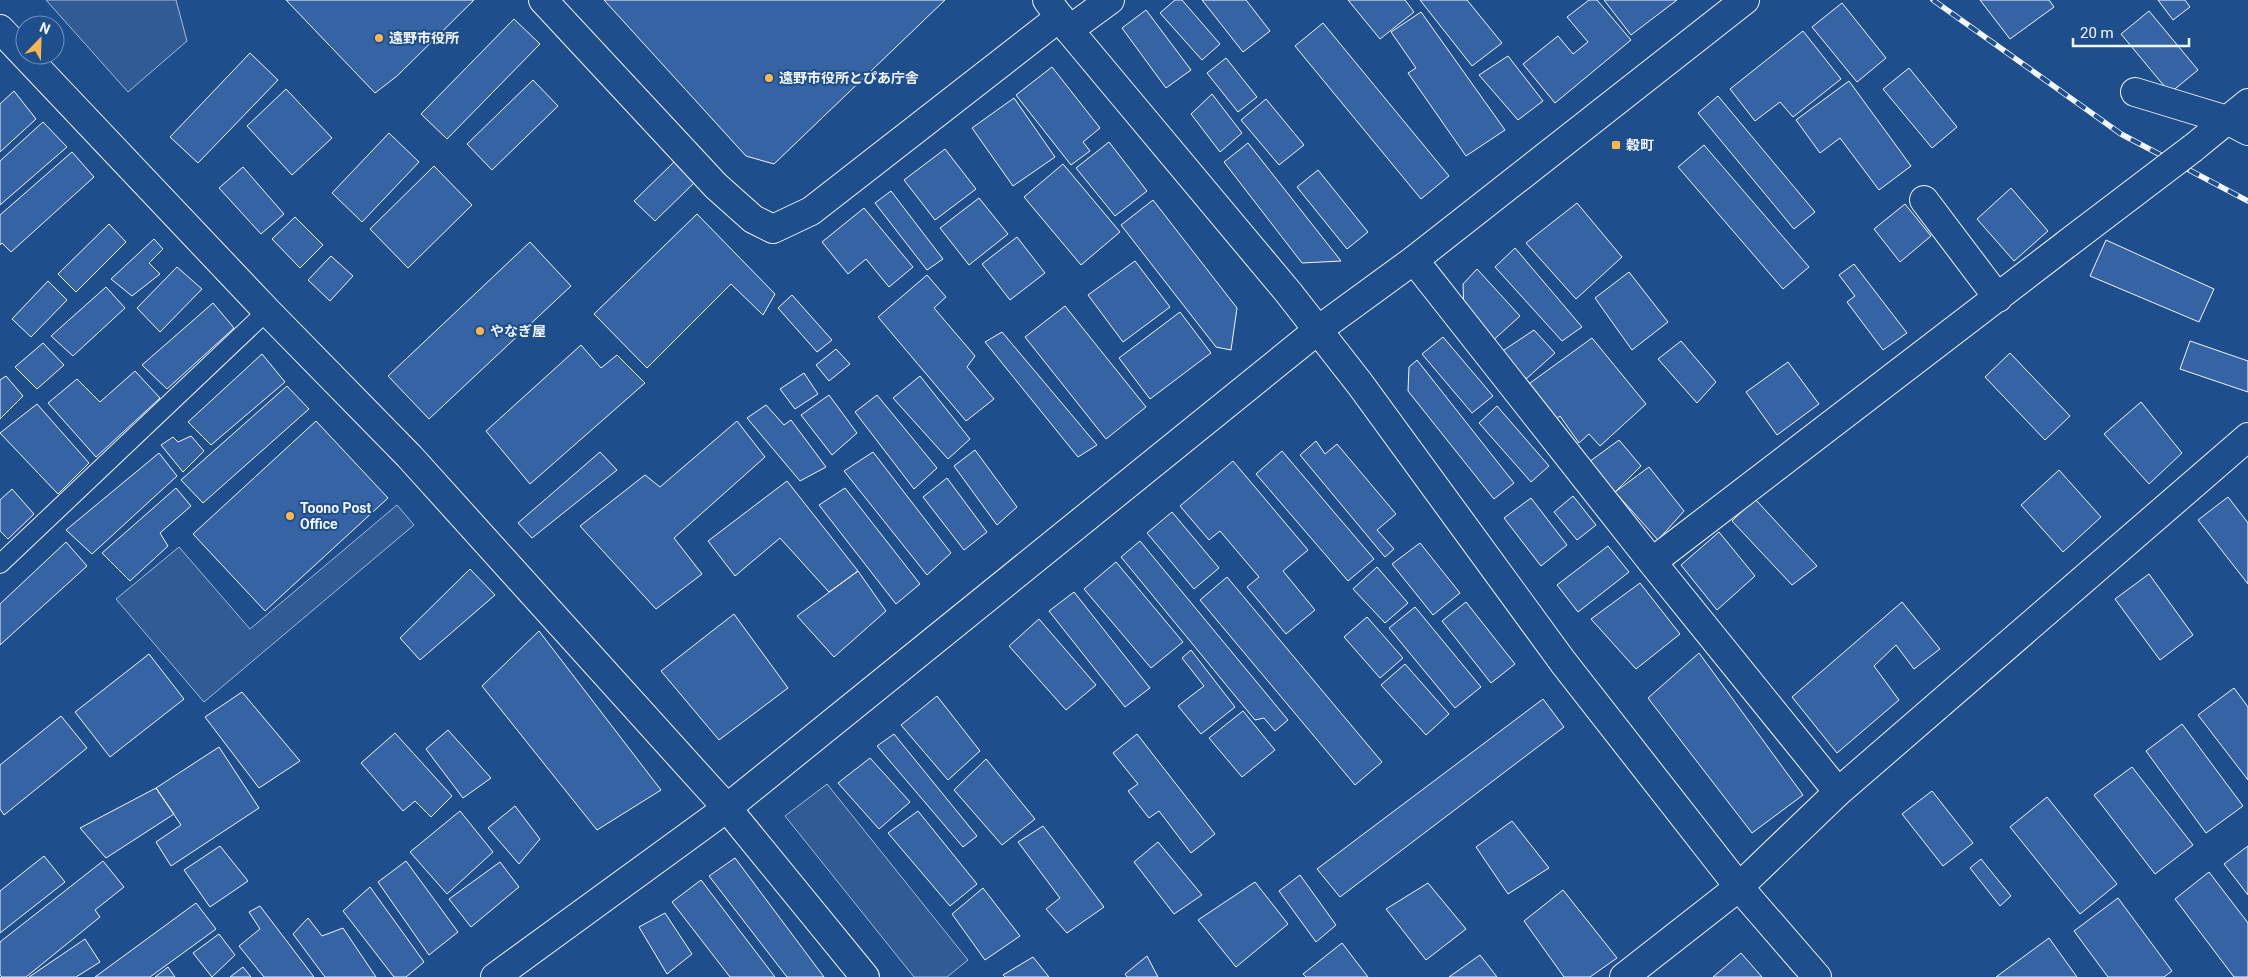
<svg xmlns="http://www.w3.org/2000/svg" width="2248" height="977" viewBox="0 0 2248 977" font-family="Roboto,'Noto Sans JP',sans-serif">
  <style>
    .built { fill: #305b95; stroke: #a8bbd7 }
    .building { fill: #3563a3; stroke: #f2f6ff }
    .lines { fill: none; stroke-linecap: round; stroke-linejoin: round }
    .service-casing { stroke: #f2f6ff; stroke-width: 20 }
    .minor-casing { stroke: #f2f6ff; stroke-width: 30 }
    .tertiary-casing { stroke: #f2f6ff; stroke-width: 30 }
    .service { stroke: #1f4e8c; stroke-width: 18 }
    .minor { stroke: #1f4e8c; stroke-width: 28 }
    .tertiary { stroke: #1f4e8c; stroke-width: 28 }
    .rail-casing { stroke: #f2f6ff; stroke-width: 5.5 }
    .rail { stroke: #1f4e8c; stroke-width: 4; stroke-dasharray: 11; stroke-linecap: butt }
    .minor-bridge-casing { stroke: #f2f6ff; stroke-width: 30; stroke-linecap: butt }
    .minor-bridge { stroke: #1f4e8c; stroke-width: 28 }
    .poi-dot { fill: #ffb74d; stroke: #1f4e8c; stroke-width: 2 }
    .labels { text-anchor: middle; stroke-width: 4; stroke-linejoin: round; paint-order: stroke }
    .poi-label { font-size: 14px; font-weight: bold; fill: #f2f6ff; stroke: #1f4e8c; text-anchor: start }
  </style>
  <rect width="100%" height="100%" fill="#1f4e8c"/>
  <path class="built" d="M46,0H176L187,41L128,92Z
    M397,505L414,525L204,702L116,599L179,547L250,629Z
    M827,784L968,960L947,977H914L785,816Z"/>
  <path class="building" d="M286,0H474L397,76L375,93Z
    M604,0H945L774,164L746,156Z
    M1175,0H1182L1220,44L1202,60L1160,13Z
    M1202,0H1246L1270,31L1243,52Z
    M1348,0H1405L1414,12L1380,39Z
    M1420,0H1467L1502,43L1472,66Z
    M1589,0H1597L1631,40L1555,103L1523,64L1558,36L1573,54L1588,42L1567,17Z
    M1604,0H1677L1631,35Z
    M1980,0H2049L2054,7L2010,39Z
    M2158,0H2185L2190,7L2173,20Z
    M1842,3L1886,58L1857,82L1812,27Z
    M1146,10L1191,70L1166,88L1122,28Z
    M2149,11L2198,70L2170,93L2121,34Z
    M1421,12L1505,130L1466,156L1408,73L1416,68L1391,32Z
    M514,19L540,44L447,139L421,114Z
    M1323,23L1449,176L1421,199L1295,46Z
    M1803,31L1841,79L1793,117L1780,102L1755,121L1730,89Z
    M250,53L278,80L198,163L170,137Z
    M1508,56L1543,101L1518,120L1479,75Z
    M1226,58L1257,97L1238,112L1207,73Z
    M1052,67L1100,128L1083,142L1090,151L1071,165L1016,95Z
    M1909,68L1957,127L1932,148L1883,89Z
    M533,80L558,106L492,170L467,144Z
    M1849,81L1911,166L1879,190L1840,138L1820,153L1796,120Z
    M286,89L332,138L292,175L247,126Z
    M14,91L36,119L0,152V104Z
    M1212,94L1242,133L1220,152L1191,114Z
    M1718,96L1815,212L1794,229L1698,113Z
    M1014,98L1055,157L1013,186L972,128Z
    M1266,99L1304,145L1279,165L1241,120Z
    M43,122L67,147L0,205V161Z
    M389,133L419,162L362,222L332,193Z
    M1109,142L1147,191L1115,216L1076,168Z
    M1248,143L1341,261L1302,263L1224,162Z
    M1704,145L1809,267L1783,289L1678,167Z
    M945,149L976,189L935,220L904,180Z
    M72,152L94,177L11,252L2,243L0,245V215Z
    M675,161L695,182L655,221L634,201Z
    M1063,164L1120,232L1081,265L1024,197Z
    M434,166L472,205L408,268L370,229Z
    M243,167L284,214L261,234L219,188Z
    M1318,170L1368,232L1347,249L1297,187Z
    M2011,188L2048,231L2014,261L1977,219Z
    M891,191L943,259L927,270L875,203Z
    M979,198L1008,234L969,265L940,228Z
    M1153,200L1237,308L1231,350L1216,347L1121,225Z
    M1577,203L1622,257L1576,299L1526,243Z
    M1905,204L1931,236L1900,262L1874,229Z
    M864,208L913,267L889,287L866,259L848,274L822,242Z
    M697,214L775,294L763,315L731,284L647,368L594,314Z
    M295,217L323,245L300,268L272,239Z
    M109,224L126,242L76,292L58,274Z
    M1017,237L1045,273L1010,300L982,264Z
    M154,239L163,249L149,263L160,274L132,296L111,279Z
    M2106,240L2214,289L2199,322L2090,276Z
    M530,242L571,286L429,419L388,376Z
    M1515,248L1582,327L1562,341L1495,267Z
    M331,256L353,276L330,301L308,280Z
    M1135,261L1170,307L1123,342L1088,295Z
    M1854,264L1907,333L1883,350L1847,302L1855,296L1839,275Z
    M177,267L202,289L160,332L137,308Z
    M1477,269L1520,316L1489,344L1464,313L1463,284Z
    M1629,272L1668,322L1632,350L1595,298Z
    M927,275L946,297L934,308L975,356L967,367L994,399L966,421L878,317Z
    M48,281L67,300L31,337L12,319Z
    M106,287L125,308L73,356L51,336Z
    M792,295L832,340L817,352L778,308Z
    M213,303L234,328L167,389L142,365Z
    M1065,306L1146,407L1106,439L1025,337Z
    M1180,312L1211,353L1150,399L1119,358Z
    M1534,330L1555,353L1526,379L1501,352Z
    M1002,332L1097,445L1078,457L985,342Z
    M1443,337L1493,396L1472,413L1422,354Z
    M1592,338L1646,404L1600,446L1589,434L1579,443L1560,416L1552,423L1526,386Z
    M1681,341L1716,382L1697,403L1658,359Z
    M2190,341L2248,361V392L2180,369Z
    M43,343L64,365L37,389L15,367Z
    M581,345L601,368L617,355L645,383L530,484L486,431Z
    M836,349L850,364L829,381L816,365Z
    M2010,353L2070,416L2045,440L1985,377Z
    M262,354L285,382L211,445L188,422Z
    M1417,360L1514,483L1494,499L1408,391L1409,367Z
    M1788,362L1819,404L1777,435L1746,392Z
    M135,371L160,398L96,457L48,403L77,379L100,402Z
    M804,373L818,394L795,409L780,389Z
    M6,376L23,396L0,419V380Z
    M920,376L970,439L948,459L893,398Z
    M287,386L309,409L203,503L181,480Z
    M829,395L857,433L832,455L801,415Z
    M877,395L937,468L914,489L855,412Z
    M2141,402L2182,453L2149,484L2104,434Z
    M37,404L89,463L58,494L0,433Z
    M766,405L784,425L791,420L826,467L800,481L747,418Z
    M1497,406L1549,466L1531,482L1479,423Z
    M316,421L388,498L265,611L193,534Z
    M737,421L765,457L674,538L702,574L656,609L580,526L645,475L660,487Z
    M191,436L204,451L183,472L161,445L173,437L178,442Z
    M1619,440L1641,466L1615,492L1589,462Z
    M1316,441L1325,454L1337,444L1396,514L1377,530L1394,549L1385,557L1300,455Z
    M975,450L1017,507L997,525L954,466Z
    M1282,451L1374,559L1348,581L1256,474Z
    M600,452L617,470L532,538L518,523Z
    M873,452L951,553L927,575L844,471Z
    M159,453L177,476L92,554L66,530Z
    M1233,461L1308,550L1283,571L1315,610L1286,634L1247,587L1259,577L1220,531L1209,540L1180,506Z
    M1649,467L1684,511L1658,540L1615,492Z
    M2059,470L2101,517L2063,552L2021,505Z
    M947,478L987,532L964,550L923,497Z
    M787,481L858,571L829,592L780,538L735,576L708,541Z
    M176,488L191,506L160,533L168,546L130,581L102,553Z
    M845,488L920,584L896,604L819,505Z
    M12,489L34,514L8,539L0,531V500Z
    M1573,496L1596,525L1577,540L1554,512Z
    M2228,497L2248,523V584L2198,520Z
    M1531,498L1567,545L1541,566L1504,518Z
    M1755,499L1817,566L1792,585L1732,521Z
    M1172,512L1219,568L1194,589L1147,533Z
    M1719,532L1755,576L1717,610L1681,565Z
    M1140,541L1288,720L1275,731L1264,718L1255,720L1121,557Z
    M66,542L87,566L0,645V604Z
    M1420,543L1460,593L1433,615L1392,564Z
    M1608,546L1629,572L1578,612L1557,585Z
    M1116,562L1183,642L1151,668L1084,589Z
    M1377,567L1408,603L1385,623L1353,589Z
    M470,569L495,595L420,660L400,638Z
    M858,571L886,611L834,657L797,616Z
    M2149,574L2193,635L2160,660L2115,599Z
    M1227,577L1382,762L1355,785L1200,600Z
    M1640,583L1680,634L1636,669L1591,619Z
    M1074,592L1150,688L1125,707L1049,611Z
    M1466,602L1515,664L1491,683L1442,621Z
    M1902,602L1940,649L1914,669L1896,645L1874,666L1899,700L1837,753L1792,697Z
    M1415,607L1481,687L1455,708L1389,628Z
    M734,614L788,688L719,740L661,671Z
    M1367,617L1403,658L1380,678L1344,637Z
    M1039,619L1096,685L1066,710L1009,646Z
    M539,631L661,790L597,830L482,686Z
    M1191,650L1235,707L1201,734L1178,706L1204,686L1182,658Z
    M1699,653L1803,795L1752,833L1648,698Z
    M149,654L184,699L110,757L75,712Z
    M1405,664L1449,714L1426,735L1381,685Z
    M2234,688L2248,707V780L2198,715Z
    M242,692L300,761L259,788L205,717Z
    M937,696L980,751L948,780L901,725Z
    M1543,699L1564,727L1340,897L1317,869Z
    M1243,711L1275,750L1242,777L1209,738Z
    M61,716L87,748L4,815L0,809V765Z
    M2182,724L2243,806L2206,833L2146,751Z
    M448,730L491,778L463,798L426,749Z
    M395,733L452,796L431,817L415,801L403,811L361,763Z
    M894,734L977,836L963,847L877,746Z
    M1137,734L1215,834L1191,853L1159,811L1149,818L1128,791L1138,784L1113,753Z
    M219,747L259,808L171,866L156,842L181,825L156,788Z
    M870,758L910,802L879,829L838,783Z
    M986,759L1035,819L1002,845L954,790Z
    M2132,767L2193,845L2155,874L2094,795Z
    M156,788L174,814L106,858L80,828Z
    M1932,791L1973,843L1943,866L1902,814Z
    M2047,797L2117,884L2080,914L2010,827Z
    M515,806L540,839L519,864L488,828Z
    M460,811L493,852L447,894L410,852Z
    M918,811L977,884L950,906L888,833Z
    M1512,821L1549,868L1508,894L1476,847Z
    M1043,826L1104,907L1067,933L1046,909L1060,898L1018,842Z
    M1158,842L1202,895L1174,914L1134,862Z
    M220,846L248,881L210,907L184,870Z
    M2248,846V895L2224,864Z
    M44,856L65,882L0,933V891Z
    M735,858L824,977H787L709,876Z
    M1981,859L2011,896L2000,906L1970,868Z
    M103,861L124,887L95,910L100,917L26,977H2L0,975V942Z
    M406,861L458,932L429,955L378,882Z
    M500,862L519,887L471,927L449,899Z
    M2209,872L2248,923V977H2234L2175,899Z
    M1300,875L1336,925L1316,942L1279,891Z
    M701,880L775,977H730L672,902Z
    M1255,882L1288,924L1236,967L1198,920Z
    M1428,883L1466,929L1426,960L1386,909Z
    M370,887L424,962L406,977H394L343,911Z
    M983,888L1020,936L985,960L952,914Z
    M1563,890L1617,958L1590,977H1564L1524,921Z
    M2118,898L2172,971L2164,977H2108L2074,931Z
    M196,903L216,929L150,977H95Z
    M260,906L314,977H264L239,946L260,929L249,912Z
    M665,913L692,954L667,974L639,927Z
    M308,918L322,936L343,928L376,977H325L293,934Z
    M219,934L235,955L212,977L193,953Z
    M2049,938L2077,977H1996Z
    M85,939L100,962L76,977H29Z
    M1342,943L1368,977H1306L1303,974Z
    M1741,953L1762,977H1713Z
    M1480,955L1497,977H1449Z
    M1147,956L1158,977H1127L1125,974Z
    M1033,957L1049,977H1005L1003,975Z
    M168,967L175,977H155Z
    M243,967L251,977H230Z"/>
  <g class="lines">
    <g class="service-casing">
      <path id="service" d="M0,564L267,311"/>
    </g>
    <g class="minor-casing">
      <path id="minor" d="M543,0L716,186L753,219L773,229L811,211L1060,17
        M0,29L267,311L409,456L727,808L865,977
        M1069,30L1110,0
        M2135,92L2227,120L2248,131
        M2193,148L2248,103
        M1924,200L1998,298
        M1414,260L1652,562L1838,792
        M1652,562L2068,243
        M1624,977L1739,887L1838,792L2248,437"/>
    </g>
    <g class="tertiary-casing">
      <path id="tertiary" d="M1047,0L1069,30L1288,292L1360,384L1563,662L1739,887L1817,977
        M495,977L727,808L1318,330L1414,260L1745,0"/>
    </g>
    <use href="#service" class="service"/>
    <use href="#minor" class="minor"/>
    <use href="#tertiary" class="tertiary"/>
    <g class="rail-casing">
      <path id="rail" d="M1933,0L2121,134L2248,201"/>
    </g>
    <use href="#rail" class="rail"/>
    <g class="minor-bridge-casing">
      <path id="minor-bridge" d="M2068,243L2193,148"/>
    </g>
    <use href="#minor-bridge" class="minor-bridge"/>
  </g>
  <g class="poi-dot">
    <circle cx="379" cy="38" r="5"/>
    <circle cx="769" cy="78" r="5"/>
    <rect x="1611" y="140" width="10" height="10" rx="2.5"/>
    <circle cx="480" cy="331" r="5"/>
    <circle cx="290" cy="516" r="5"/>
  </g>
  <g class="labels">
    <g class="poi-label">
      <text x="389" y="43">遠野市役所</text>
      <text x="779" y="83">遠野市役所とぴあ庁舎</text>
      <text x="1626" y="150">穀町</text>
      <text x="490" y="336">やなぎ屋</text>
      <text x="300" y="513">Toono Post<tspan x="300" dy="16">Office</tspan></text>
    </g>
  </g>
  <g transform="translate(40 40) rotate(23)"><circle r="24" fill="#1f4e8c" stroke="#7391ba"/>
  <path d="M0-4L9 19L0 12L-9 19Z" fill="#ffb74d"/>
  <text y="-8" font-size="14" font-weight="bold" text-anchor="middle" fill="#f2f6ff">N</text>
  </g>
  <path d="M2073 38v8h116v-8" fill="none" stroke="#f2f6ff" stroke-width="2.5"/>
  <text x="2080" y="38" font-size="15" fill="#f2f6ff" stroke="#1f4e8c" stroke-width="4" paint-order="stroke">20 m</text>
</svg>
